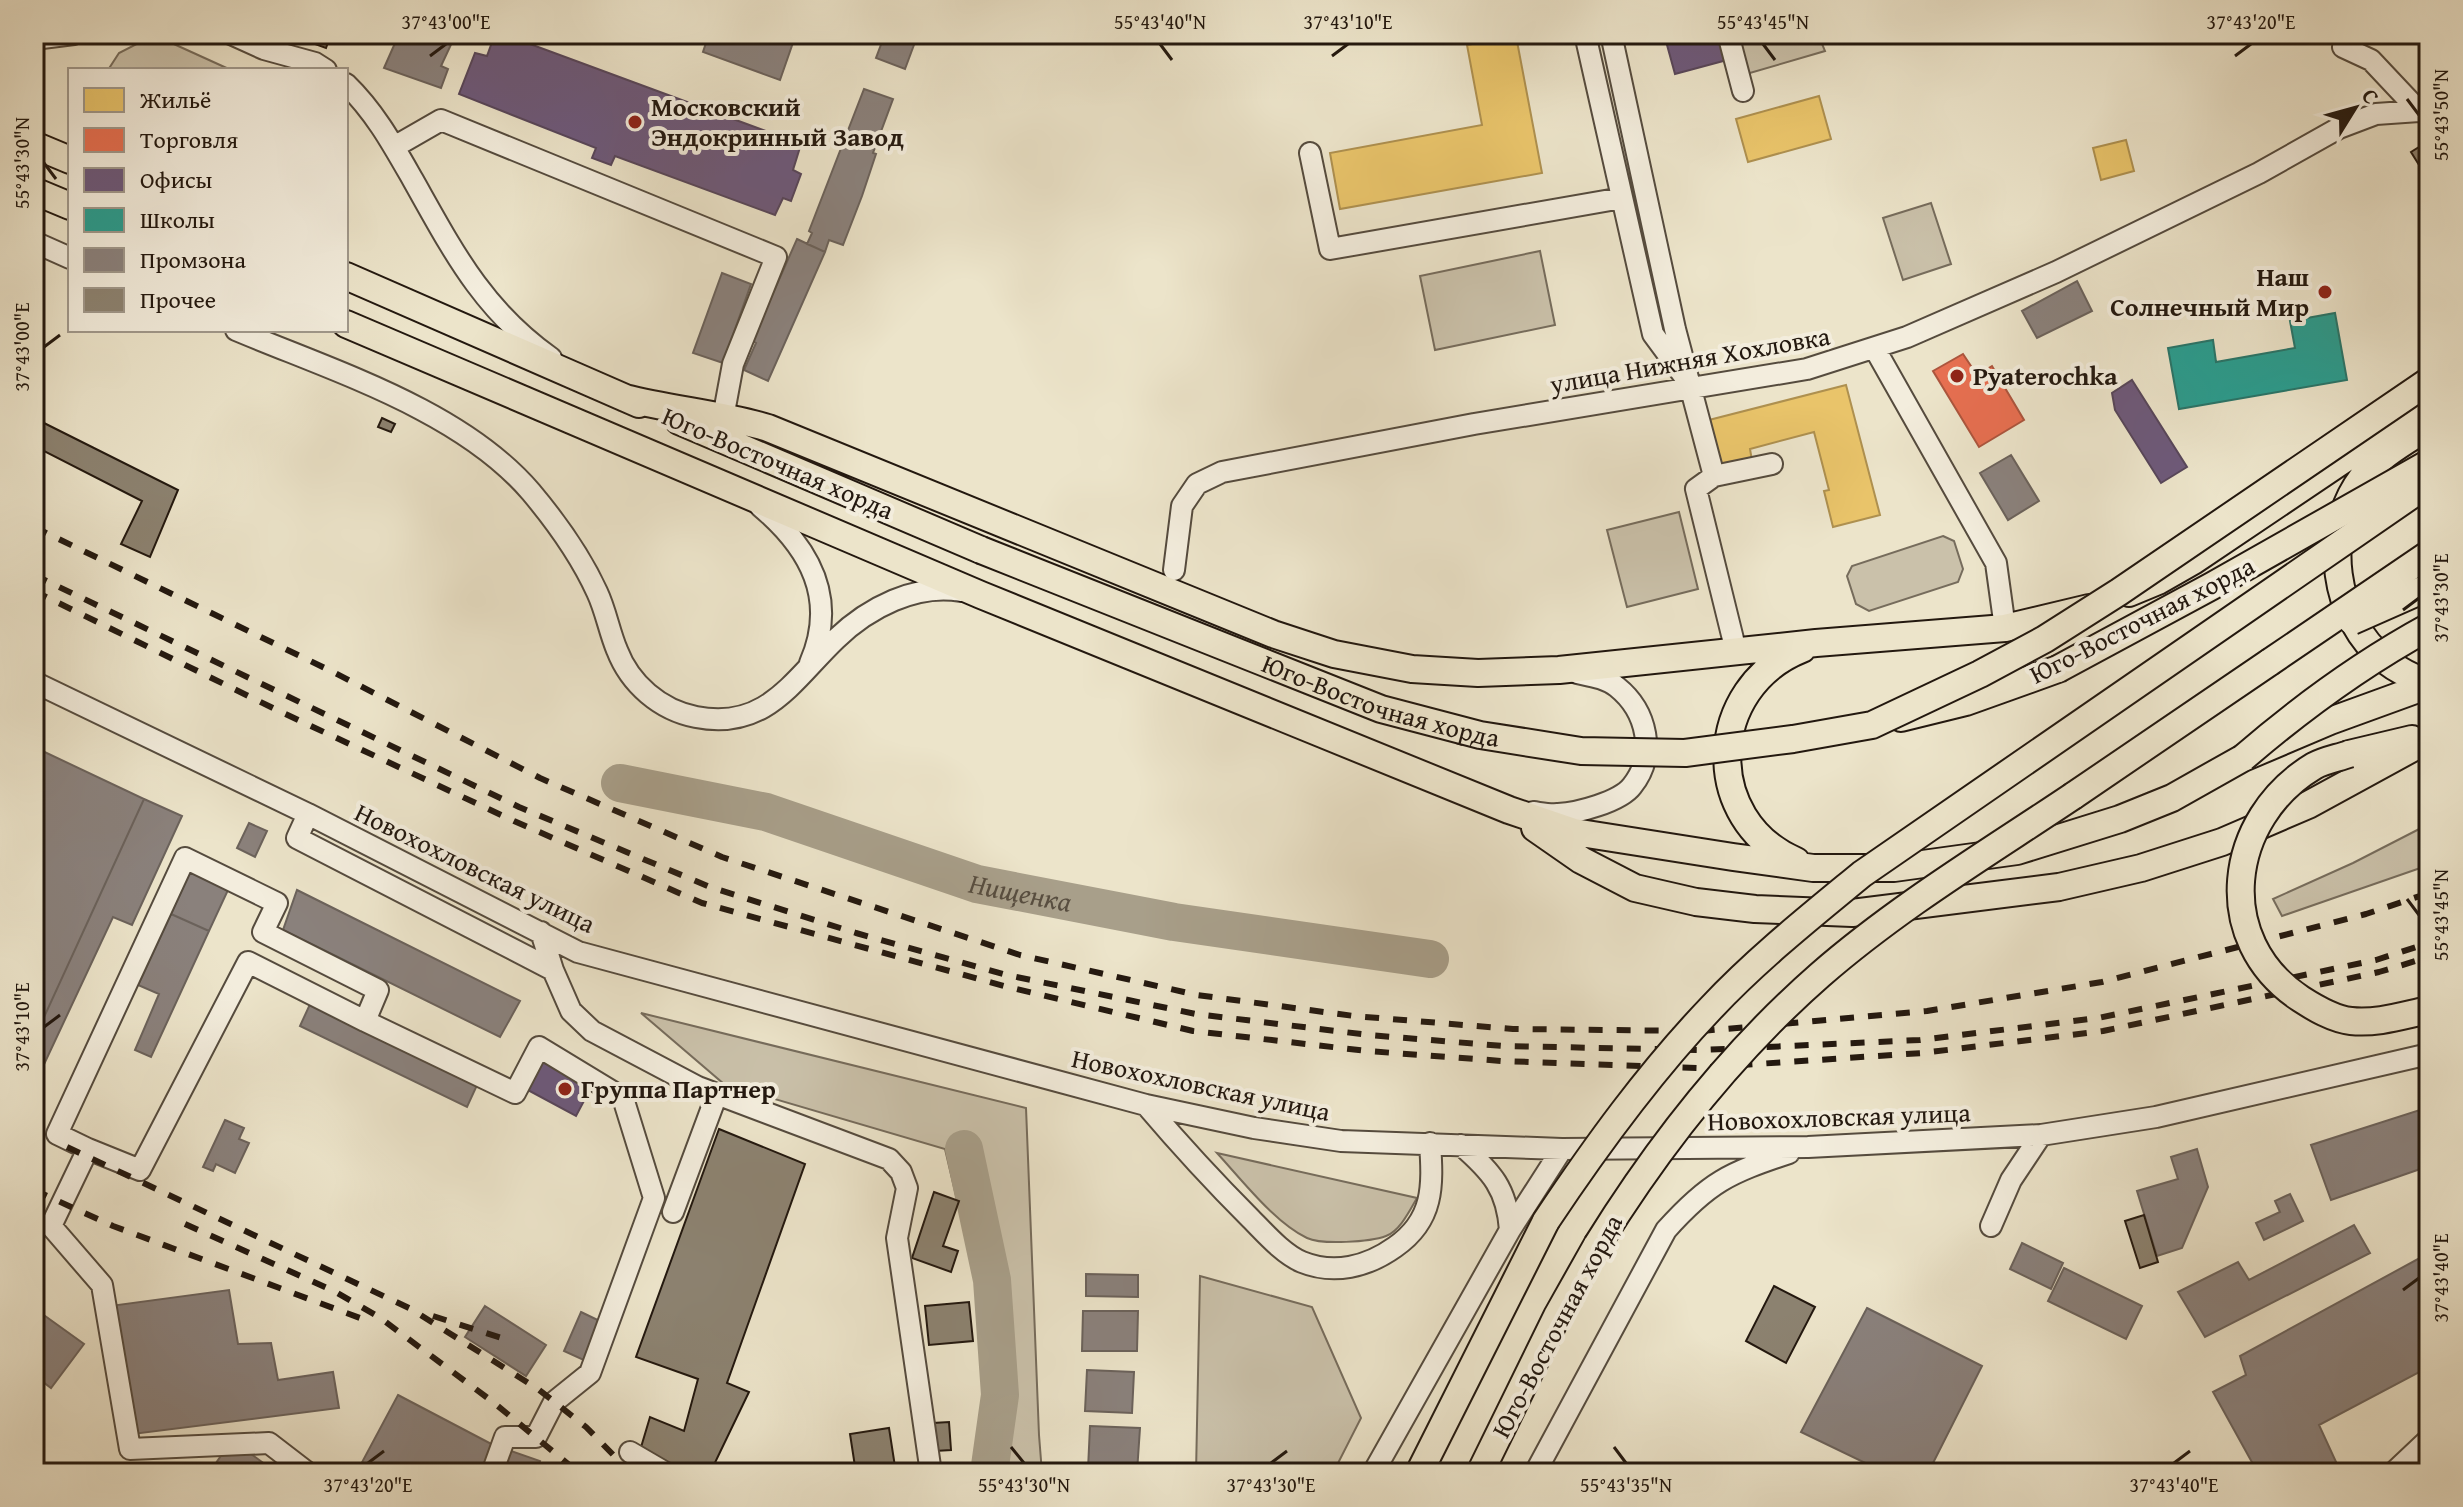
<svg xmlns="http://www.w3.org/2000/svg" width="2463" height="1507" viewBox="0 0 2463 1507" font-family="'Gentium Book Plus',serif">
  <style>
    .green { fill: #cac1aa; stroke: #766c5c; stroke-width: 2 }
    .homes { fill: #e9c46a; stroke: #ae904f; stroke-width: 2 }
    .shops { fill: #e76f51; stroke: #ac553d; stroke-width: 2 }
    .offices { fill: #6d597a; stroke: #57465a; stroke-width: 2 }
    .schools { fill: #2a9d8f; stroke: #287569; stroke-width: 2 }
    .industry { fill: #8a817c; stroke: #6b625b; stroke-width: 2 }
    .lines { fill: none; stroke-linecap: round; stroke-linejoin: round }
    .river { stroke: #a89f8a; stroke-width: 38 }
    .building { fill: #8c8270; stroke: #23180f; stroke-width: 2 }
    .minor-casing { stroke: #554b3e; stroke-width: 24 }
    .major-casing { stroke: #23180f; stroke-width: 30 }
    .minor { stroke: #f3eddd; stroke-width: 20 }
    .major { stroke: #ece4ca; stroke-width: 26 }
    .rail { stroke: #23180f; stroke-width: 6; stroke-dasharray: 14 14; stroke-linecap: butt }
    .major-bridge-casing { stroke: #23180f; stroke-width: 30; stroke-linecap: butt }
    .major-bridge { stroke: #ece4ca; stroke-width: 26 }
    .ticks { fill: none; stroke: #23180f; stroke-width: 3 }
    .poi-dot { fill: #8f2418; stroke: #f3eddd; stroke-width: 3 }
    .labels { text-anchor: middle; stroke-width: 8; stroke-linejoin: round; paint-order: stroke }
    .poi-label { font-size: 26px; font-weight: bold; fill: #23180f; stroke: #f3eddd; text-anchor: start }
    .street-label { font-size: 26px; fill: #23180f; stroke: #f3eddd }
    .water-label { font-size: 28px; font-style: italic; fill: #584e40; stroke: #f3eddd }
    .neatline { fill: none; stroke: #23180f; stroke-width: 3 }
    .ticks-label { font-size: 20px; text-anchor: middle; fill: #23180f }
  </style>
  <rect width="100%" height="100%" fill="#ece4ca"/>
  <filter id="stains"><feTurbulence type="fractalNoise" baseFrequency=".0025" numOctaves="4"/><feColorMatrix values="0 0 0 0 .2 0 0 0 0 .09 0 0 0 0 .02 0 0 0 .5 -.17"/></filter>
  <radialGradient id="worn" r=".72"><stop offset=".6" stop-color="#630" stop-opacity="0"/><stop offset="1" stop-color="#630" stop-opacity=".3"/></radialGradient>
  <path class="green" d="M1732,34H1818L1825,51L1743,75Z
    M154,35L231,70H108L119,53Z
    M1931,203L1951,264L1903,280L1883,218Z
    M1540,251L1555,325L1435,350L1420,276Z
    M1679,512L1698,589L1627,607L1607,530Z
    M1943,536L1954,541L1963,569L1958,582L1869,611L1856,604L1847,576L1852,566Z
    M2429,824V865L2282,916L2273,899L2353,863Z
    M641,1013L1026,1108L1039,1435L1042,1473H997L975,1276L945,1149L724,1084Z
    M1217,1153L1417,1198C1410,1210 1400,1231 1386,1236C1370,1242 1322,1245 1307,1238C1275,1223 1241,1179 1217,1153Z
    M1200,1276L1312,1307L1361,1418L1333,1473H1196Z"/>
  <path class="homes" d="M1516,36L1542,173L1340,209L1330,153L1482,125L1467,45Z
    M1819,96L1831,139L1748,162L1736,119Z
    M2126,140L2134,171L2101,180L2093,148Z
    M1846,385L1880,515L1833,527L1824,491L1829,490L1814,432L1750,449L1752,461L1717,469L1705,421Z"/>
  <path class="shops" d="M1963,354L1977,375L1992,366L2024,420L1979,447L1933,371Z"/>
  <path class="offices" d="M495,34H503L801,144L793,170L801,174L791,201L783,198L775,215L615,156L611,165L592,158L596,148L459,94L475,53L487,56Z
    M1664,34H1709L1711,42L1722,39L1727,60L1675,74Z
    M2132,380L2187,467L2161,483L2115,410L2112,393Z
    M543,1057L593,1084L576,1116L526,1089Z"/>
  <path class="schools" d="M2335,313L2347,380L2179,409L2168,348L2213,340L2216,362L2295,348L2290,321Z"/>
  <path class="industry" d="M399,34H453L455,36L441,66L448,69L441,88L384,68Z
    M709,34H796L780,80L703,52Z
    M885,34H918L905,69L876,58Z
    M864,89L893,99L873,153L876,154L862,196L843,245L829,240L825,252L807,244L812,233L809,231Z
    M797,239L825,252L768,381L744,370L756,343L752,341Z
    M722,273L751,284L723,363L693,353Z
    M2077,281L2092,311L2037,338L2022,311Z
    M2011,455L2039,501L2008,520L1980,473Z
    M34,747L144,799L34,1039Z
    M144,799L182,816L132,925L113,917L40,1073L34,1070V1039Z
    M249,823L267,831L255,857L237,848Z
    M190,872L228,890L209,931L171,914Z
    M297,890L520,1001L500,1037L283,930Z
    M171,914L209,931L151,1057L135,1050L159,994L138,985Z
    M311,1002L478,1083L467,1107L300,1026Z
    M2429,1107V1166L2331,1200L2311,1145Z
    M225,1120L244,1128L239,1139L249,1143L235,1173L216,1164L213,1171L203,1167Z
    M2197,1149L2208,1187L2182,1248L2157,1256L2137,1191L2178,1179L2171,1157Z
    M2290,1194L2303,1221L2264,1240L2256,1223L2280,1212L2275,1201Z
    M2354,1225L2370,1253L2205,1337L2178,1292L2238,1262L2249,1280Z
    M2022,1243L2063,1263L2051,1289L2010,1269Z
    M2429,1253V1367L2319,1425L2337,1464L2320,1473H2295L2253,1464L2213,1392L2246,1375L2240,1356Z
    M2064,1268L2142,1306L2126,1339L2048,1301Z
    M1086,1274L1138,1275V1297L1086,1296Z
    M229,1290L238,1344L271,1343L278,1380L333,1372L339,1408L133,1434L110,1306Z
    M485,1306L546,1345L526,1376L465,1337Z
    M34,1308L84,1344L51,1388L34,1375Z
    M1867,1308L1982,1366L1928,1473H1886L1801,1432Z
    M1083,1311H1138L1137,1351H1082Z
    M581,1312L606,1324L588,1362L564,1351Z
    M1087,1370L1134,1372L1132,1413L1085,1411Z
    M398,1395L499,1448L486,1473H373L360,1466Z
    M1090,1426L1140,1428L1137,1472L1088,1469Z
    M232,1440L277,1473H209Z
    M508,1450L540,1461L536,1473H500Z"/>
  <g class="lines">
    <g class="river">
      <path id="s1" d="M620,783L766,812L977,884L1174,922L1430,959"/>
      <path d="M964,1149L992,1280L1000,1395L989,1473"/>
    </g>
  </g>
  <path class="building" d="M315,34H331L326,48L312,43Z
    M2424,144L2429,153V159L2419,165L2411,152Z
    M34,418L178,490L150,557L121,544L142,501L34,446Z
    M382,418L395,424L391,432L378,427Z
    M719,1129L805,1164L727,1383L749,1392L710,1473H675L639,1454L650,1417L684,1431L698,1379L636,1357Z
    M934,1192L959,1201L943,1246L958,1251L951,1272L912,1258Z
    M2144,1215L2158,1262L2140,1268L2125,1221Z
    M1774,1286L1815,1307L1786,1363L1746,1341Z
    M969,1302L973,1341L929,1345L925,1306Z
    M949,1422L951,1450L935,1451L933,1423Z
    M889,1428L896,1473H856L850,1434Z"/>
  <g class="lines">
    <g class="minor-casing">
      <path id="minor" d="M231,34L264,49L315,63L326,70
        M1585,34L1653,334L1684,376
        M1611,34L1675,329L1714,476
        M1728,34L1743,91
        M42,38L74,34
        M2343,47L2371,60L2419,111
        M346,84C375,112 393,145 413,180C453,251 482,309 551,358
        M394,147L441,120L776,257L733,364L723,418
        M1310,153L1330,249L1622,198
        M34,242L70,258
        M236,330C333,371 461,410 531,492C557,523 580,555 597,592C606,611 609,631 617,650C630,684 660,710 696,717C766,731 793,680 836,639C868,608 916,583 961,591
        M1875,349L1996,563L2005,628
        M760,506C810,548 838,599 810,663
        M1174,570L1182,506L1197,484L1222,472L1474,424L1807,369L1907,337L2056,272L2259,173L2339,128L2376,114L2419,111L2429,112
        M1733,639L1696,489L1714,476L1772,464
        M34,682L308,814L578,952L1146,1105L1254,1128L1341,1141L1562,1149L1808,1147L2041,1135L2156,1117L2429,1054
        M1533,812C1541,813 1550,815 1558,814C1577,813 1620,802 1632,786C1657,755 1647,711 1617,687C1606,678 1591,676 1577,673
        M308,814L297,838L553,970
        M185,858L277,903L263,932L378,990L365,1021L248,962L140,1170L88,1149L57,1134Z
        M541,932L553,970L571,1011L592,1031L698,1087L889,1159L901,1172L907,1188L897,1238L931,1473
        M365,1021L515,1093L539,1047L623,1098L654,1198L590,1373L554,1402L536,1437H505L492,1473
        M1146,1105C1180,1145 1214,1182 1251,1219C1265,1233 1283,1254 1302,1262C1334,1275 1367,1267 1395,1247C1434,1220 1433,1186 1430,1143
        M1461,1145C1492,1172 1507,1189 1510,1230
        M88,1149L51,1226L102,1285L130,1449L269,1443L308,1473
        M673,1212L717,1094
        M1991,1226L2011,1180L2041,1135
        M630,1452L666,1473
        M1373,1473L1510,1230L1562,1149
        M1535,1473L1666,1230C1709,1182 1729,1173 1789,1153
        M2393,1473L2429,1439"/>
    </g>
    <g class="major-casing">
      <path id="major" d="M34,145L70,160
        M34,191L70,206
        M346,276L639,404
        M346,324L981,595L1509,810L1574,832L1733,857L1813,868H1894L2017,851L2120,819L2172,798L2243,758L2330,721L2429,685
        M625,398C672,410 722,414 768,428L1273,634L1334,654L1412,669L1478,673L1559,670L1816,643L2005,628L2089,608
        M679,421L981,550
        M2429,426C2406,441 2378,456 2362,478C2321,532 2333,620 2386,661C2399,671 2414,678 2429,684
        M2129,593L2158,581L2193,561L2429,402
        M1901,718L1966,702L2058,669
        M2349,754L2412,739
        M2073,796L2270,662
        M1535,828L1581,860L1635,888L1696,902L1755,909L1852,913L2059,887L2141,868L2222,842L2308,805L2429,739
        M1796,861C1701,820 1706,687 1802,649
        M1419,1473L1546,1221
        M1480,1473L1557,1316L1597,1245"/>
    </g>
    <use href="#minor" class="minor"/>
    <use href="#major" class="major"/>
    <path class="rail" d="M34,527L333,672L540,778L722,857L1020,955L1197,995L1354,1016L1513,1029L1702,1031L1927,1011L2102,982L2366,914L2429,893
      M34,575L519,807L710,887L856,933L1007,975L1196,1014L1369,1035L1503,1046L1701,1050L1920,1040L2098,1018L2376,960L2429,943
      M34,591L279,711L514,821L702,903L1004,986L1193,1031L1367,1051L1502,1061L1697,1068L1922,1053L2103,1031L2379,972L2429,957
      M67,1147L411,1309L538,1389L586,1427L631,1473
      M34,1190L113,1226L368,1321
      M185,1224L334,1291L379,1317L493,1402L579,1473
      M433,1316L508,1340"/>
    <g class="major-bridge-casing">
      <g id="major-bridge">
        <path id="s2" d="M981,550L1381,709L1480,735L1581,751L1685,753L1793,739L1872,725L1980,674L2045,639L2119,592L2429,381"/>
        <path d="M2352,621L2429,587"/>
        <path d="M2270,662L2429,554"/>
        <path d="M2058,669L2212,586L2429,463"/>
        <path d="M2349,754C2338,758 2325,760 2314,766C2227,818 2211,940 2301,999C2315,1008 2333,1019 2351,1021C2377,1024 2404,1015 2429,1010"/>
        <path d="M2243,758C2301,708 2361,664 2429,627"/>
        <path d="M1546,1221C1596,1146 1649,1073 1711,1008C1757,959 1811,916 1862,874L2429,483"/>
        <path d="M1597,1245C1659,1145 1731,1053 1820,975C1898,907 1988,853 2073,796"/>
      </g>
    </g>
    <use href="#major-bridge" class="major-bridge"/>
  </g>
  <path class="ticks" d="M1160,44L1172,60M1763,44L1775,60M430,56L446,44M1332,56L1348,44M2235,56L2251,44M2407,99L2419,115M44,163L56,179M44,347L60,335M2403,610L2419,598M2407,899L2419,915M44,1027L60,1015M2403,1290L2419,1278M1011,1447L1024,1463M1614,1447L1626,1463M368,1463L384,1451M1271,1463L1287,1451M2174,1463L2190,1451"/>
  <g class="poi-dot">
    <circle cx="635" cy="122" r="8"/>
    <circle cx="2325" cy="292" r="8"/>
    <circle cx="1957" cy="376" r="8"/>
    <circle cx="565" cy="1089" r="8"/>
  </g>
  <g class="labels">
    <g class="poi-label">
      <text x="651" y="116">Московский<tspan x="651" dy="30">Эндокринный Завод</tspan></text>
      <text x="2309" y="286" text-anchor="end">Наш<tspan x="2309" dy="30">Солнечный Мир</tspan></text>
      <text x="1973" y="385">Pyaterochka</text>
      <text x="581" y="1098">Группа Партнер</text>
    </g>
    <g class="street-label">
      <text transform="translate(1690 360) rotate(-10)" y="9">улица Нижняя Хохловка</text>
      <text transform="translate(778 463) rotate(23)" y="9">Юго-Восточная хорда</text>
      <text transform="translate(2142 620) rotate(-27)" y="9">Юго-Восточная хорда</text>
      <text dy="9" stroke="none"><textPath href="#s2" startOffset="428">Юго-Восточная хорда</textPath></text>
      <text transform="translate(475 868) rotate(26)" y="9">Новохохловская улица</text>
      <text transform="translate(1201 1085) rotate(12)" y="9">Новохохловская улица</text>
      <text transform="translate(1839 1117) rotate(-2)" y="9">Новохохловская улица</text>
      <text transform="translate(1557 1326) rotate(-62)" y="9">Юго-Восточная хорда</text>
    </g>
    <g class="water-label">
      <text dy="10" stroke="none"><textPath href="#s1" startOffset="416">Нищенка</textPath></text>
    </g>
  </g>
  <rect width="2463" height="1507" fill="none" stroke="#ece4ca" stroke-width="88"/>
  <rect x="68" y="68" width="280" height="264" fill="#f3eddd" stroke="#a0988b" stroke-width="2"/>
  <rect x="84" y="88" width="40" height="24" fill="#e9c46a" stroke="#a0988b" stroke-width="2"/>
  <text x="140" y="108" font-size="24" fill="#23180f">Жильё</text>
  <rect x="84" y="128" width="40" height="24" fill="#e76f51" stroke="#a0988b" stroke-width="2"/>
  <text x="140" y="148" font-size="24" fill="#23180f">Торговля</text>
  <rect x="84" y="168" width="40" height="24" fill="#6d597a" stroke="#a0988b" stroke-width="2"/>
  <text x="140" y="188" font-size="24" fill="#23180f">Офисы</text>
  <rect x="84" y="208" width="40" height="24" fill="#2a9d8f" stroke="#a0988b" stroke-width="2"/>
  <text x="140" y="228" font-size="24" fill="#23180f">Школы</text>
  <rect x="84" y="248" width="40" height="24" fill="#8a817c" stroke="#a0988b" stroke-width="2"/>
  <text x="140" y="268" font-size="24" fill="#23180f">Промзона</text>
  <rect x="84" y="288" width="40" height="24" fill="#8c8270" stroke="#a0988b" stroke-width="2"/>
  <text x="140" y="308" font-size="24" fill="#23180f">Прочее</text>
  <g transform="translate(2355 108) rotate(53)" stroke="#f3eddd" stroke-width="6" paint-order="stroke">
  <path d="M0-6L14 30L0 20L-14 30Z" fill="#23180f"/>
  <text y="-12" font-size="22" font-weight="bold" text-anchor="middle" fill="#23180f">С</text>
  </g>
  <rect x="44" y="44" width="2375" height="1419" class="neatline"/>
  <g class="ticks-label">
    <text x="446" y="29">37°43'00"E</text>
    <text x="1160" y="29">55°43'40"N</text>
    <text x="1348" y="29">37°43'10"E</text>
    <text x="1763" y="29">55°43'45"N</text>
    <text x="2251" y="29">37°43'20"E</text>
    <text transform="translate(2441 115) rotate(-90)" y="7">55°43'50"N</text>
    <text transform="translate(22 163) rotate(-90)" y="7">55°43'30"N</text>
    <text transform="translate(22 347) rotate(-90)" y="7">37°43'00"E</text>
    <text transform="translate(2441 598) rotate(-90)" y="7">37°43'30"E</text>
    <text transform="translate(2441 915) rotate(-90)" y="7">55°43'45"N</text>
    <text transform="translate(22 1027) rotate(-90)" y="7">37°43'10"E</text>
    <text transform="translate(2441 1278) rotate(-90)" y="7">37°43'40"E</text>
    <text x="368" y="1492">37°43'20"E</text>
    <text x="1024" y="1492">55°43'30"N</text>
    <text x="1271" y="1492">37°43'30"E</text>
    <text x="1626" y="1492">55°43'35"N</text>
    <text x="2174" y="1492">37°43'40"E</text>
  </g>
  <rect width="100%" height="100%" filter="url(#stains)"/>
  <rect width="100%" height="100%" fill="url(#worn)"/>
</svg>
